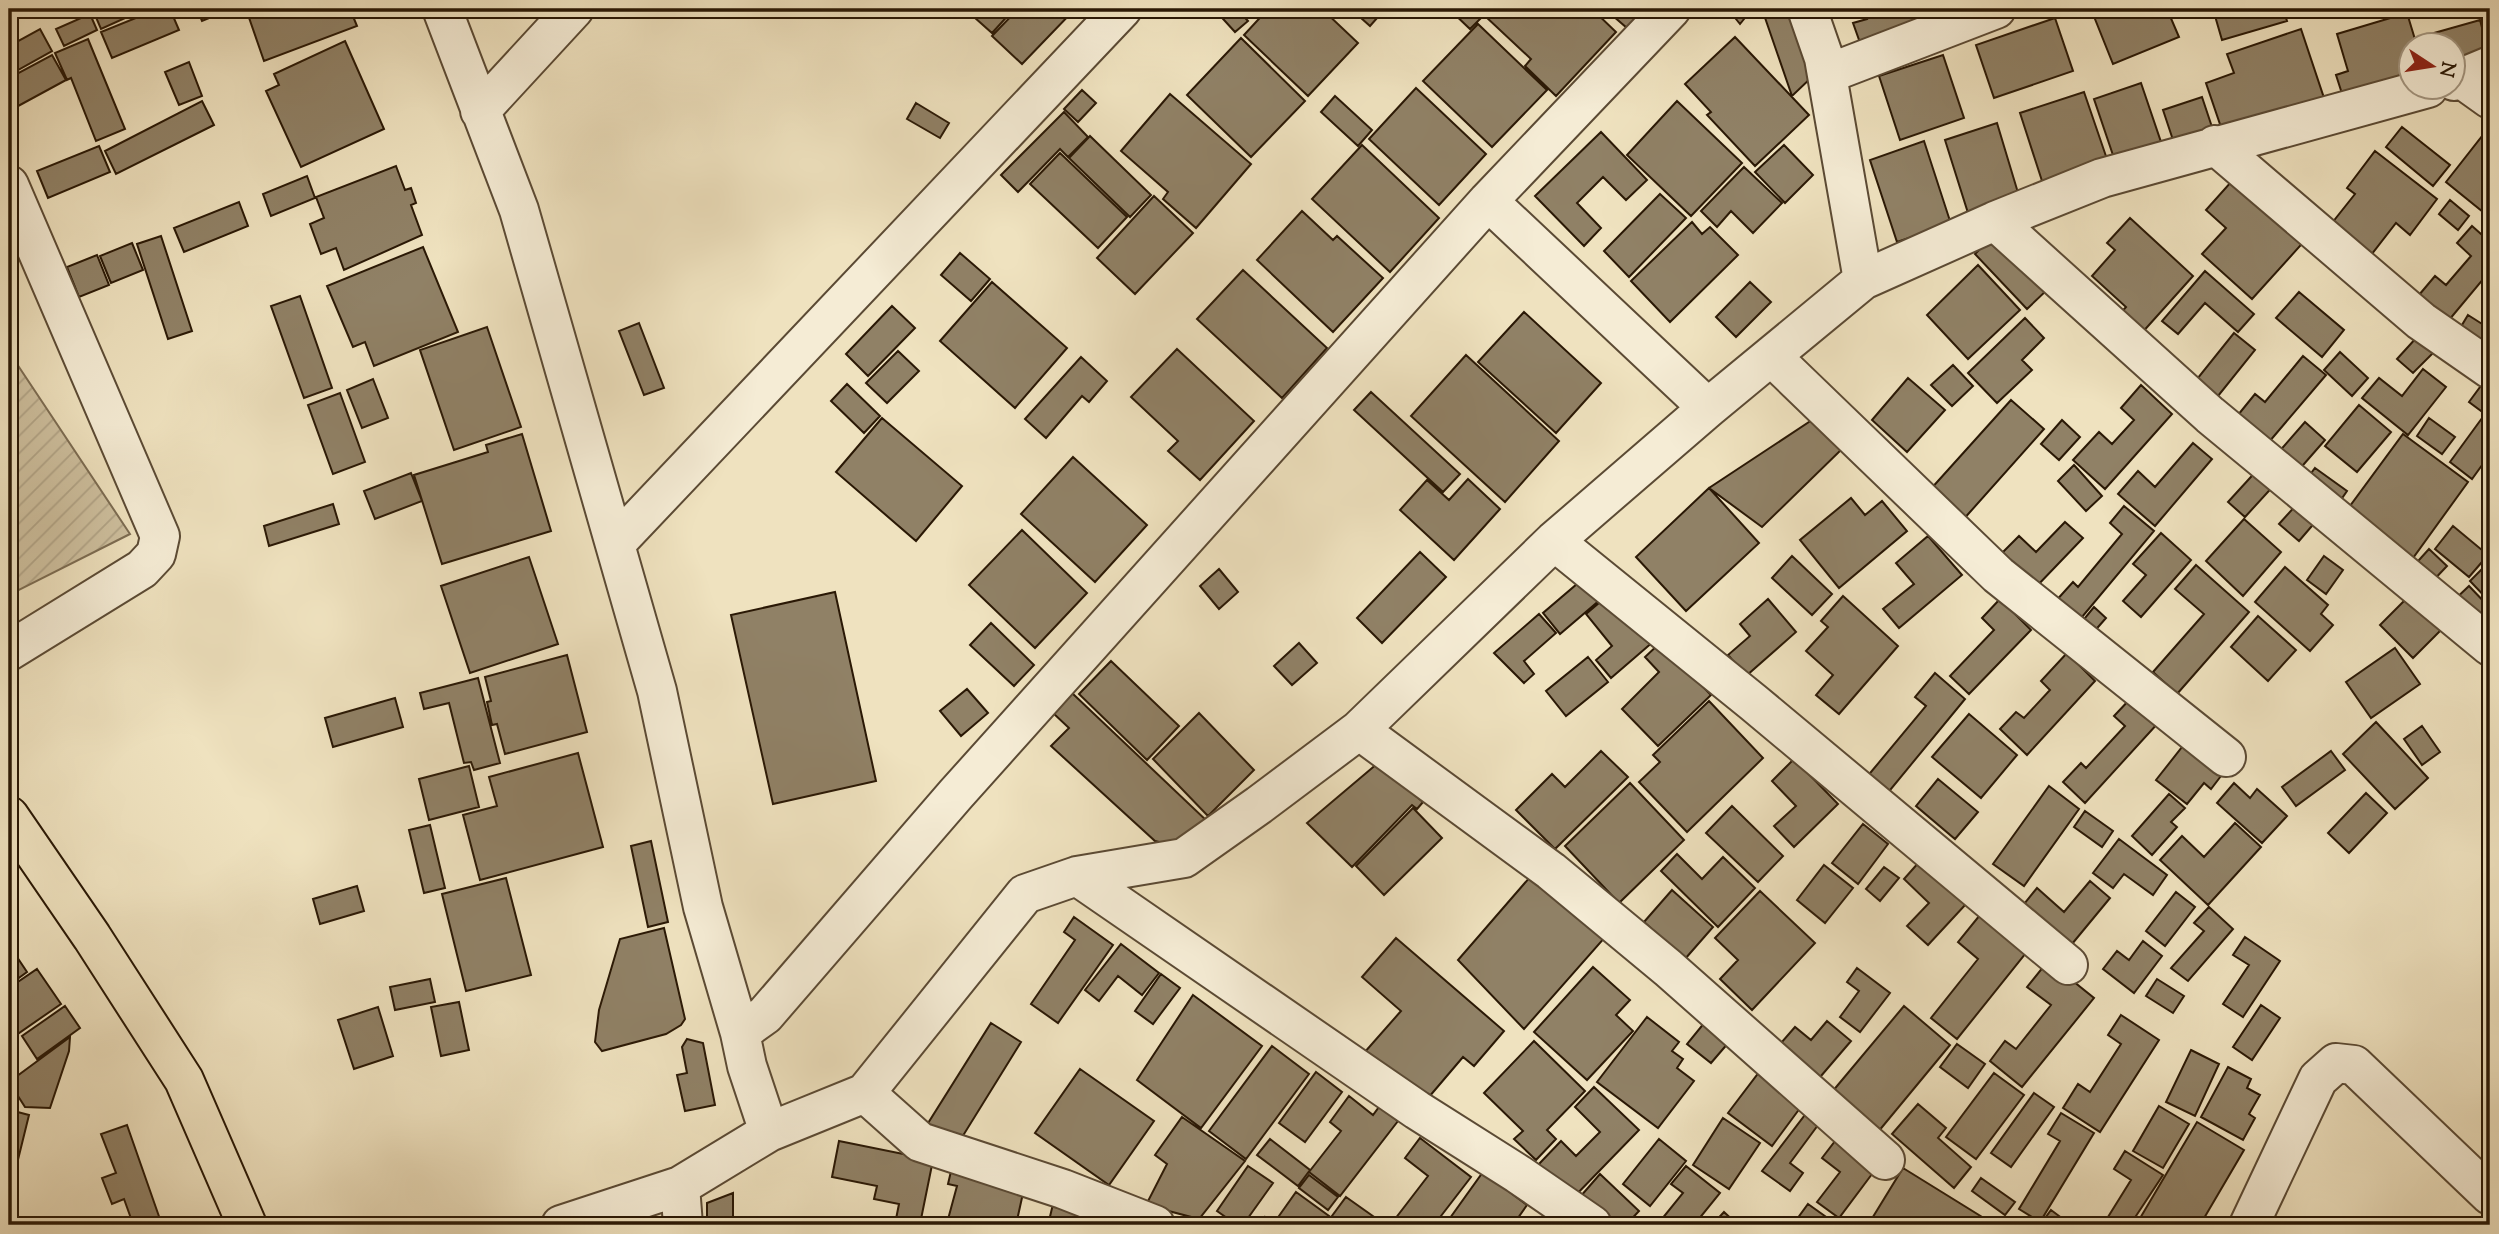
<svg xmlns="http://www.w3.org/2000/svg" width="2499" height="1234" viewBox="0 0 2499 1234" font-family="'Sorts Mill Goudy',serif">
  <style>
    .garden { fill: url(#garden-furrows); stroke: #7c6c52; stroke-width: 2 }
    .building { fill: #908166; stroke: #2a1805; stroke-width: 2 }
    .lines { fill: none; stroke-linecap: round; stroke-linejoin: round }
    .minor-casing { stroke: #5b4a34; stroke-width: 42 }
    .major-casing { stroke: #2a1805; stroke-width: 42 }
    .minor { stroke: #f5ecd5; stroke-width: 38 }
    .major { stroke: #efe2bf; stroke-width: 38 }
  </style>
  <defs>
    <pattern id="garden-furrows" width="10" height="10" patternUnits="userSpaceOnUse" patternTransform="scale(1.75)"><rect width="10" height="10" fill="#cec09f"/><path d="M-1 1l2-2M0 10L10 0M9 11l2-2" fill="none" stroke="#b1a487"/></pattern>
  </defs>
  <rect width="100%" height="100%" fill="#efe2bf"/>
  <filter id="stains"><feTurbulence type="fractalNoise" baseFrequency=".00286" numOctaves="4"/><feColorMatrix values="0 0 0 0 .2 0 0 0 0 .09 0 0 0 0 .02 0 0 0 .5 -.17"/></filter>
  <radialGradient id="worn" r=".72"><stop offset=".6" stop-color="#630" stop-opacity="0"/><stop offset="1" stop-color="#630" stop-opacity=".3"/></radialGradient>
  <path class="garden" d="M9,352L130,534L9,595Z"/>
  <path class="building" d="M109,9H145L101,29L95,15Z
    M158,9H170L179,30L112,58L101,32Z
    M197,9H231L202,21Z
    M246,9H350L357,26L264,61Z
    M965,9H1014L992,33Z
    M1018,9H1075L1022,64L992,36Z
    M1214,9H1237L1248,21L1235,32Z
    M1268,9H1322L1358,43L1308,96L1244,35Z
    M1351,9H1385L1370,26Z
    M1449,9H1482L1486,13L1470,29Z
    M1492,9H1592L1616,32L1556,96L1525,66L1531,59L1485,16Z
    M1605,9H1644L1627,28Z
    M1728,9H1752L1740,24Z
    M1762,9H1789L1814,75L1792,96Z
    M1863,9H1948L1863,51L1853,23L1867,19Z
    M2091,9H2167L2179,37L2113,64Z
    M2213,9H2283L2287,21L2222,40Z
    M2480,9H2490V40Z
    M2407,13L2417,46H2412V86L2346,106L2336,75L2348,71L2337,34Z
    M90,14L97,30L64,46L56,29Z
    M2055,18L2073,71L1994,98L1976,45Z
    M2480,20L2490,58L2454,68V46H2430L2427,35Z
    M1478,24L1547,90L1492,147L1423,81Z
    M40,29L52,51L9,75V46Z
    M2301,29L2325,101L2224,136L2206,83L2234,73L2227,54Z
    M1735,37L1809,115L1755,166L1707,115L1711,112L1685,84Z
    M1241,38L1305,101L1251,157L1187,95Z
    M88,39L125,129L96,141L71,78L67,80L55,53Z
    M345,41L384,129L301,167L266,91L279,85L274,74Z
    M52,55L66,80L9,111V78Z
    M1943,55L1964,118L1900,140L1879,76Z
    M189,62L202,96L179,105L165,72Z
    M2141,83L2162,145L2115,161L2094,99Z
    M1416,88L1486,154L1439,205L1369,139Z
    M1082,90L1096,103L1078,122L1064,109Z
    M2084,92L2108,162L2043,184L2020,113Z
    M1170,94L1251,164L1196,228L1163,199L1168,192L1121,151Z
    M1335,96L1372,130L1358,146L1321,112Z
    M2202,97L2215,136L2176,149L2163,110Z
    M202,101L214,125L116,174L105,151Z
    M1677,101L1742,163L1691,216L1627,155Z
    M916,103L949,123L940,138L907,119Z
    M1064,112L1088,137L1068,157L1060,149L1018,192L1001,175Z
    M1997,123L2019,196L1968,213L1945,140Z
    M2490,126V213L2488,216L2446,182Z
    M2402,127L2450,165L2433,186L2386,147Z
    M1601,132L1647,180L1626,200L1603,177L1577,203L1601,228L1584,246L1535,196Z
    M1090,136L1151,195L1130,217L1069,158Z
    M1924,141L1951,224L1897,242L1870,160Z
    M1362,145L1439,218L1390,272L1312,199Z
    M1784,145L1813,175L1785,203L1755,172Z
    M99,146L110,172L48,198L37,171Z
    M2375,151L2437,199L2410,235L2396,223L2368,259L2328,228L2355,194L2347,188Z
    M1060,153L1127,217L1098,248L1030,184Z
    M396,166L405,190L411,188L416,203L411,205L422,235L344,270L336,248L321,254L310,224L324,218L316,197Z
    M1744,167L1782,203L1753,233L1731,211L1717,227L1701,211Z
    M307,176L315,198L271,216L263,194Z
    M2231,182L2309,236L2252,299L2202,254L2226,228L2206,210Z
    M1660,194L1686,218L1629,277L1604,251Z
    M1154,196L1193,233L1135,294L1097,258Z
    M2450,200L2469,216L2458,230L2439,214Z
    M239,202L248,226L184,252L174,228Z
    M1302,211L1333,240L1337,236L1383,278L1333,332L1257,260Z
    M2130,218L2193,276L2140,335L2118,316L2126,307L2092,276L2115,250L2107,243Z
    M1692,222L1702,234L1710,227L1738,255L1670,322L1631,281Z
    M2472,226L2490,242V271L2449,320L2419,295L2435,276L2446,285L2471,256L2457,243Z
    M1999,230L2048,289L2027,309L1975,254Z
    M161,236L192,331L168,339L137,244Z
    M132,243L143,270L111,283L100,256Z
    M423,247L458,332L374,366L365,342L353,347L327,286Z
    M960,253L990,279L971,301L941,275Z
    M97,255L109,285L79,297L67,267Z
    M1978,265L2020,310L1968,359L1927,315Z
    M1243,270L1327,348L1282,398L1197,319Z
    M2205,271L2254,314L2238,332L2205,303L2178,334L2162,321Z
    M992,282L1067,348L1015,408L940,341Z
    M1750,282L1771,302L1736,337L1716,317Z
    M2299,292L2344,330L2322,357L2276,318Z
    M300,296L332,388L304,398L271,306Z
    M892,306L915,328L868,376L846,354Z
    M1524,312L1601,383L1556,433L1478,362Z
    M2468,315L2490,329V364L2453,340Z
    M2025,318L2044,338L2022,360L2032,370L1997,403L1968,373Z
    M639,323L664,388L644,395L619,331Z
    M487,327L521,427L454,450L420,350Z
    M2234,333L2255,350L2214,401L2193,384Z
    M2417,337L2433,353L2413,373L2397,359Z
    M1177,349L1254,421L1200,480L1168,451L1178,441L1131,397Z
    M898,351L919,371L887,403L866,383Z
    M2340,352L2368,378L2352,396L2324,370Z
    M1466,355L1559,441L1505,502L1411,416Z
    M2303,356L2326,375L2269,442L2238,415L2255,394L2265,402Z
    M1081,357L1107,381L1089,402L1082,396L1046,438L1025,419Z
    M1953,365L1973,386L1952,406L1931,385Z
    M2423,369L2446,387L2408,435L2362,398L2379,378L2402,396Z
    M1908,378L1945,410L1907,452L1872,420Z
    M373,379L388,418L362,428L347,390Z
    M2486,379L2490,382V454L2472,479L2450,462L2485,414L2469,402Z
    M847,384L880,416L864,433L831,401Z
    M2141,385L2172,414L2105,489L2073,460L2099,432L2112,444L2134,420L2121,408Z
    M1371,392L1460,474L1443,492L1354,410Z
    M340,393L365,462L333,474L308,405Z
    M2011,400L2044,429L1962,521L1929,491Z
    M2359,405L2391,432L2357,472L2325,446Z
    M882,418L962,486L916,541L836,472Z
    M1815,418L1844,447L1762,527L1709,488Z
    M2429,418L2455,437L2442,454L2417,436Z
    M2062,420L2080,437L2059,460L2041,444Z
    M2305,422L2325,440L2297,472L2277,454Z
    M522,434L551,531L442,564L414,475L488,452L486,445Z
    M2403,434L2468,482L2413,558L2347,510Z
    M2193,443L2212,459L2155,526L2118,494L2138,471L2155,487Z
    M1073,457L1147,525L1095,582L1021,514Z
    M2074,465L2102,496L2086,511L2058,481Z
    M2260,467L2277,482L2245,517L2228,502Z
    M2315,468L2347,491L2338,504L2306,480Z
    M411,473L422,501L375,519L364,491Z
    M1468,479L1500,509L1454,560L1400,510L1427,480L1449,500Z
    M1709,488L1759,543L1686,611L1636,557Z
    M1851,498L1865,515L1882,501L1907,531L1839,588L1800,540Z
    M2298,503L2317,520L2299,541L2279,524Z
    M333,504L339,524L269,546L264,526Z
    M2124,506L2154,531L2077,623L2054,603L2073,582L2078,587L2122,534L2110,523Z
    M2244,519L2281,552L2243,596L2206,561Z
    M2065,522L2083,538L2035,588L2001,554L2019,536L2036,552Z
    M2453,526L2488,555L2469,577L2435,549Z
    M1022,530L1087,593L1035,648L969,585Z
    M2161,533L2191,560L2141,617L2123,601L2146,575L2133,564Z
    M1928,536L1962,575L1899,628L1883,609L1914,584L1896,563Z
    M2429,549L2447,566L2428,586L2410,570Z
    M1420,552L1446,577L1382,643L1357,618Z
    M1792,556L1832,594L1812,615L1772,578Z
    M2324,556L2343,570L2326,594L2307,580Z
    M529,557L558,644L470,673L441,586Z
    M2490,561V602L2470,581Z
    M2196,565L2249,612L2177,694L2153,672L2204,614L2175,589Z
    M2285,567L2328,605L2321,614L2333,625L2310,651L2255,602Z
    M1219,569L1238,592L1219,609L1200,586Z
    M1584,578L1601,599L1560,634L1543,613Z
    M2469,586L2490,608V625L2450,604Z
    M835,592L876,781L773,804L731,615Z
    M2411,594L2444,627L2413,658L2380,625Z
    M1843,596L1898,646L1839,714L1816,695L1833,675L1806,651L1828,627L1821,621Z
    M1606,597L1654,641L1611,678L1596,660L1612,646L1586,614Z
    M1768,599L1796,632L1746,676L1728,655L1750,636L1740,624Z
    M2000,599L2031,630L1969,694L1950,676L1994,630L1982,618Z
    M2094,607L2106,618L2092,634L2080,624Z
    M1539,614L1556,633L1524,661L1534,674L1524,683L1494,653Z
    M2258,616L2296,650L2268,681L2231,647Z
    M991,623L1034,665L1014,686L970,645Z
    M1299,643L1317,663L1292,685L1274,666Z
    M1660,643L1711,695L1658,746L1622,709L1659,672L1645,657Z
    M2395,648L2420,684L2371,718L2346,682Z
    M2067,653L2095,681L2027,755L2000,729L2016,712L2024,718L2050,690L2041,681Z
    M567,655L587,732L505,754L497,724L492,725L487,702L491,701L485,677Z
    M1588,657L1608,682L1566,716L1546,691Z
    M1111,661L1179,726L1147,760L1079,694Z
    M1935,673L1965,699L1886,795L1866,778L1926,706L1915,697Z
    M478,678L500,763L474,770L471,762L464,763L449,703L424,709L420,693Z
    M967,689L988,713L961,736L940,711Z
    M1072,693L1208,822L1184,848L1155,841L1051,746L1069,728L1053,713Z
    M2132,697L2159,722L2085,803L2063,782L2081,763L2086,768L2125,726L2114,716Z
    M395,698L403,727L333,747L325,718Z
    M1709,701L1763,758L1687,832L1639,782L1660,762L1653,755Z
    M1199,713L1254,770L1208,816L1153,759Z
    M1969,714L2017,755L1981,798L1932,757Z
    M2376,722L2428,778L2395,809L2343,754Z
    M2422,726L2440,752L2422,765L2404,739Z
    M2186,742L2224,772L2211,789L2204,783L2187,804L2156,780Z
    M1601,751L1628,777L1555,849L1516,810L1552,774L1565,787Z
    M2331,751L2345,770L2296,806L2282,787Z
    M578,753L603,847L480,880L463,815L497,806L489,777Z
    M1794,759L1838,804L1794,847L1774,826L1796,806L1772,781Z
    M1378,763L1423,802L1417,809L1412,805L1352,867L1307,823Z
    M469,766L479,807L429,820L419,779Z
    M1938,779L1978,812L1955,839L1916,806Z
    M1630,783L1684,840L1619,903L1565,846Z
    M2234,783L2250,798L2257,789L2287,816L2262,843L2217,803Z
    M2049,786L2079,809L2024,886L1993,864Z
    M2366,793L2387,813L2349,853L2328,833Z
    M2169,794L2185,808L2171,822L2177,827L2152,855L2132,836Z
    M1732,806L1783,856L1758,882L1706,833Z
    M1413,808L1442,838L1384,895L1356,866Z
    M2085,811L2113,831L2102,847L2074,827Z
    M2235,823L2261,847L2208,905L2160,860L2182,836L2204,857Z
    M1863,824L1888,844L1858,884L1832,863Z
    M430,825L445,888L424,893L409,830Z
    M2119,839L2167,875L2153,895L2124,874L2113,888L2093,873Z
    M651,841L668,922L648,927L631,846Z
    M1677,854L1702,879L1723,857L1755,888L1718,927L1661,871Z
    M1920,861L1966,904L1928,945L1907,926L1929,903L1904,879Z
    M1824,865L1853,888L1825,923L1797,900Z
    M1884,867L1899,878L1880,901L1866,889Z
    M1530,877L1607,935L1524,1029L1458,960Z
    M506,878L531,975L466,991L442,894Z
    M2090,881L2110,898L2072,944L2024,904L2037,888L2064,912Z
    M357,886L364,911L320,924L313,899Z
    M1672,890L1713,927L1685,959L1644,922Z
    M1760,891L1815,943L1752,1010L1720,979L1738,960L1715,938Z
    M2176,892L2195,907L2165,946L2146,931Z
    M2209,907L2233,929L2188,981L2171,968L2204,931L2194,923Z
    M1984,910L2030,948L1957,1039L1931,1018L1978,959L1958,942Z
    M1074,917L1113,945L1058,1023L1031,1004L1075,940L1064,932Z
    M664,928L685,1019L681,1025L666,1034L602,1051L595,1042L599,1010L620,939Z
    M2245,937L2280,961L2243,1017L2223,1004L2249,965L2233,955Z
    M1396,938L1504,1031L1474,1066L1463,1057L1423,1104L1364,1053L1401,1011L1362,977Z
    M2143,941L2162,956L2134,993L2103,969L2117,951L2129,960Z
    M1121,944L1159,973L1142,995L1118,976L1099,1001L1085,990Z
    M9,945L27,972L9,985Z
    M2048,961L2094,998L2022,1087L1990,1061L2005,1041L2016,1049L2051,1005L2027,987Z
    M1593,967L1630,1000L1616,1015L1633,1031L1587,1080L1534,1032Z
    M1857,968L1890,993L1860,1032L1840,1017L1859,991L1847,982Z
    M37,969L61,1004L9,1040V988Z
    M1161,974L1180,988L1153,1024L1135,1011Z
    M430,979L435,1002L395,1010L390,987Z
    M2157,979L2184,996L2173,1013L2146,996Z
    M1193,995L1262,1046L1201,1128L1137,1080Z
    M459,1002L469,1050L441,1056L431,1007Z
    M2261,1005L2280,1018L2252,1060L2233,1047Z
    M65,1006L80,1028L37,1059L22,1036Z
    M1904,1006L1950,1045L1878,1132L1832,1092Z
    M378,1007L393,1056L354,1069L338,1020Z
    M2121,1015L2159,1040L2100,1132L2063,1108L2078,1084L2090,1092L2121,1044L2108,1035Z
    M1647,1017L1679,1042L1672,1051L1683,1059L1677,1068L1694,1081L1658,1128L1597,1082Z
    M1827,1021L1851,1041L1815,1083L1775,1050L1795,1027L1811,1040Z
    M1705,1022L1729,1042L1711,1063L1687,1044Z
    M991,1023L1021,1042L956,1147L925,1128Z
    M70,1037L69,1051L50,1108L25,1107L9,1082Z
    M687,1039L703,1043L715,1105L685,1111L677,1075L687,1073L682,1047Z
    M1534,1041L1585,1091L1547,1130L1556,1139L1536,1160L1514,1139L1523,1131L1484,1093Z
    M1957,1044L1985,1064L1968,1088L1940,1067Z
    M1272,1046L1309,1074L1246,1159L1209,1131Z
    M2191,1050L2219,1064L2195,1116L2166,1102Z
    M1763,1067L1806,1100L1772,1146L1728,1113Z
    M2228,1067L2251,1079L2247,1088L2260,1095L2249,1114L2255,1118L2243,1140L2201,1117Z
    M1080,1069L1154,1121L1109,1185L1035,1133Z
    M1316,1072L1342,1092L1305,1142L1279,1123Z
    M1994,1073L2024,1095L1976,1159L1946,1137Z
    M1594,1087L1639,1130L1572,1199L1538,1165L1561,1141L1576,1156L1600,1132L1575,1107Z
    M2034,1093L2054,1107L2011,1167L1991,1153Z
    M1349,1096L1373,1115L1379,1107L1398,1121L1340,1196L1309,1172L1341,1131L1330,1122Z
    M1918,1104L1946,1128L1938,1138L1971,1167L1954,1188L1892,1134Z
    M2159,1106L2189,1124L2163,1168L2133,1151Z
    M10,1110L29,1115L13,1180L9,1179Z
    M1808,1111L1821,1121L1790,1163L1803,1173L1790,1191L1762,1171Z
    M2061,1113L2094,1133L2040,1222L2019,1209L2060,1141L2048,1134Z
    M1182,1117L1245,1161L1199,1219L1146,1205L1167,1164L1155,1155Z
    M1723,1118L1760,1143L1729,1189L1693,1165Z
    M2197,1122L2244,1150L2200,1225H2136Z
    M127,1125L162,1225H131L133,1224L124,1199L112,1204L102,1178L116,1173L101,1134Z
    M1839,1136L1878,1166L1839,1218L1817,1202L1840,1172L1822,1158Z
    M1420,1138L1471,1177L1434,1225H1403L1395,1219L1428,1176L1405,1158Z
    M1270,1139L1310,1170L1298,1186L1257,1155Z
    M1659,1139L1686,1161L1650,1206L1623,1184Z
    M839,1141L933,1160L920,1224L896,1219L899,1204L874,1199L877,1186L832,1177Z
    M2125,1151L2163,1175L2130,1225H2103L2131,1180L2114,1169Z
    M1248,1166L1273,1183L1243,1225H1237L1217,1211Z
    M1686,1166L1720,1193L1694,1225H1657L1683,1193L1671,1184Z
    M952,1167L1025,1184L1016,1225L947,1223L957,1186L948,1184Z
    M1903,1168L1995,1225H1868Z
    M1483,1172L1527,1205L1513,1225H1445Z
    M1600,1174L1639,1211L1626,1225H1609L1580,1197Z
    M1309,1175L1338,1197L1328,1210L1299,1188Z
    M1981,1178L2015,1202L2005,1215L1972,1191Z
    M1296,1192L1329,1216L1322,1225H1260L1265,1217L1274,1223Z
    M733,1193V1225H707V1203Z
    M1346,1197L1377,1219L1373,1225H1336L1329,1220Z
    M1053,1204L1114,1225H1048Z
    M1808,1204L1836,1224V1225H1805L1797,1219Z
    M2051,1210L2071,1225H2040Z
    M1724,1212L1738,1225H1712Z"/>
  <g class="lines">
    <g class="minor-casing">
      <path id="minor" d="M442,9L519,210L657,691L703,907L740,1033
        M1807,9L1824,58L1863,280
        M1827,74L1996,9
        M2462,79L2490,99
        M2454,81L2490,66
        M480,111L574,9
        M2215,145L2421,321L2490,369
        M9,185L160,536L156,554L142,569L9,651
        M1488,201L1708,408
        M1995,221L2210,415L2490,646
        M1771,356L1998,575L2226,757
        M1554,541L1754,703L2068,965
        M615,544L1122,9
        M1359,730L1551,871L1668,968L1885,1160
        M1077,876L1417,1110L1518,1174L1592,1225
        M865,1093L920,1142L1063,1189L1155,1225
        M769,1132L747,1066L740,1033L765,1015L956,794L1488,201L1671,9
        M680,1186L683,1225
        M561,1225L680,1186L769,1132L865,1093L1025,894L1077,876L1184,858L1259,805L1359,730L1554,541L1708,408L1863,280L1995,221L2102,178L2428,88
        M2249,1225L2318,1079L2336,1063L2354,1065L2490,1195"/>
    </g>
    <g class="major-casing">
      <path id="major" d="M9,816L92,937L184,1080L247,1225"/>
    </g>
    <use href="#minor" class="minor"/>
    <use href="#major" class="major"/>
  </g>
  <rect width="2499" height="1234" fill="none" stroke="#efe2bf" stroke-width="35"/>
  <rect x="10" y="10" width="2478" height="1213" fill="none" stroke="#2a1805" stroke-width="3.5"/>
  <rect x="18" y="18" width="2464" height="1199" fill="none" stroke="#2a1805" stroke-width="2"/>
  <g transform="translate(2432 66) rotate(102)"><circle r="33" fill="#f5ecd5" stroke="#a49782" stroke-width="2"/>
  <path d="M0-5L12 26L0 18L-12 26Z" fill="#8f2418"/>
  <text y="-10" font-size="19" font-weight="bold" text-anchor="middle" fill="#2a1805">N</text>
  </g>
  <rect width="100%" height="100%" filter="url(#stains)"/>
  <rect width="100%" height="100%" fill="url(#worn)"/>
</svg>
